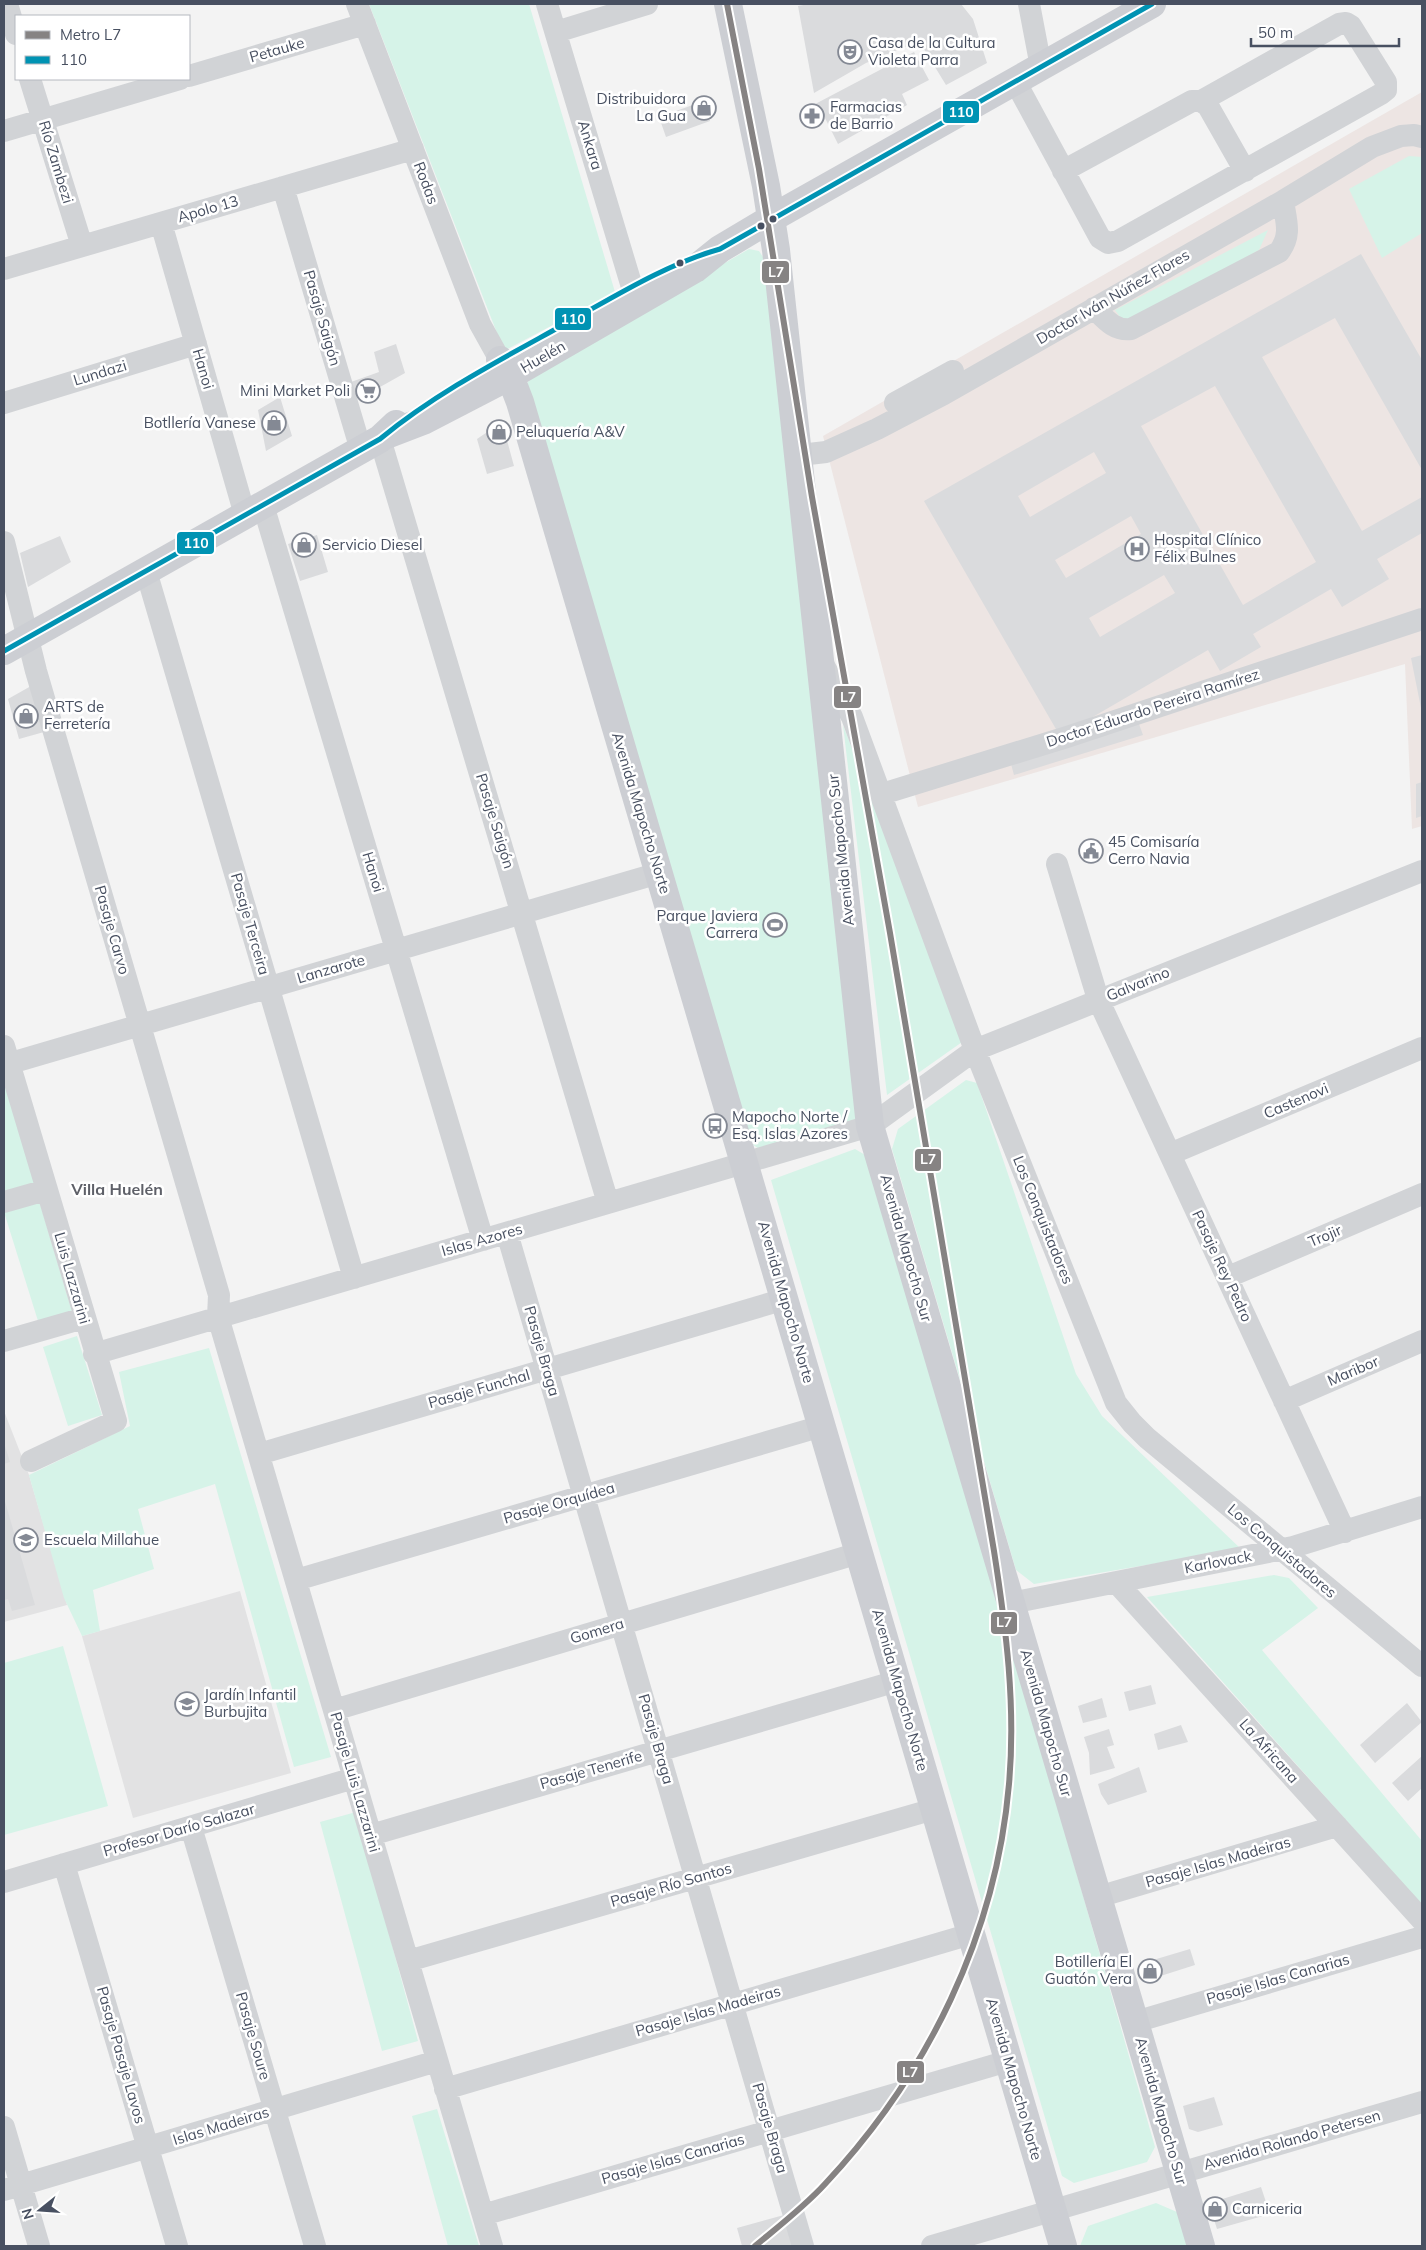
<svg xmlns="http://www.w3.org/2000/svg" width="1426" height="2250" viewBox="0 0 1426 2250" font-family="Mulish,sans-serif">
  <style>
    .education { fill: #e2e2e3 }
    .medical { fill: #ede5e3 }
    .green { fill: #d6f3e8 }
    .building { fill: #dadbdd; fill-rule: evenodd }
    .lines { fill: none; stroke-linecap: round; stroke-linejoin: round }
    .minor { stroke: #d1d3d6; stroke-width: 22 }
    .major { stroke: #ccced3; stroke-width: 28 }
    .bus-1-casing { stroke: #fff; stroke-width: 9 }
    .bus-1 { stroke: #0093b3; stroke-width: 5 }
    .metro-1-casing { stroke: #fff; stroke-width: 10 }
    .metro-1 { stroke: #868383; stroke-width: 6 }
    .bus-dot { fill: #485061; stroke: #fff; stroke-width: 2 }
    .labels { text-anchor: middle; stroke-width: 5; stroke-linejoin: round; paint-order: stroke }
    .poi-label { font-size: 15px; fill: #485061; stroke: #fff; text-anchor: start }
    .street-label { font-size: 15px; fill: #485061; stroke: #fff }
    .neighbourhood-label { font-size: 16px; font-weight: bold; fill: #5e6068; stroke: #fff }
    .line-badge { stroke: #fff; stroke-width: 2 }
    .badge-label { font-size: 14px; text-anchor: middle; font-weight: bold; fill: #fff }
  </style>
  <rect width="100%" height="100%" fill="#f3f3f3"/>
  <path class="education" d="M4,1411L29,1475L67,1605L4,1622Z
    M240,1591L291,1773L133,1818L82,1636Z"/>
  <path class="medical" d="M1422,92V826L1412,829L1405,664L918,807L823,436Z"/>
  <path class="green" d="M369,4H529L615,292L504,351Z
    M1409,156L1422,157V233L1382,258L1349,189Z
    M1268,230L1259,250L1126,325L1115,310Z
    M749,249L759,251L765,260L858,1113L855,1121L759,1149L752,1144L527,383L538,371Z
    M843,725L965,1040L887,1095Z
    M4,1074L36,1183L4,1193Z
    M966,1080L977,1083L1076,1374L1102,1416L1241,1549L1034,1584L1016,1570L892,1149L898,1129Z
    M855,1149L872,1159L1155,2147L1147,2162L1074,2183L1062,2176L771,1180Z
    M39,1200L72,1312L38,1321L4,1212Z
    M77,1336L102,1415L68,1426L43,1347Z
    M209,1348L331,1757L294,1767L215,1484L138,1509L154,1569L93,1590L100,1631L82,1636L64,1598L29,1475L130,1426L119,1372Z
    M1274,1575L1289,1578L1318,1608L1262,1650L1422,1841V1905L1147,1597Z
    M63,1646L108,1806L4,1835V1663Z
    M356,1812L418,2041L382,2051L320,1822Z
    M437,2109L479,2246H448L412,2116Z
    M1156,2203L1177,2212L1188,2246H1080L1088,2226Z"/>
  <path class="building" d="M809,4H961L973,19L987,63L946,85L919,41L866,63L814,93L798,6Z
    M914,52L929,80L902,94L907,105L838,144L824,116L806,123L800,112Z
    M704,101L710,121L666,137L659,117Z
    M1361,254L1422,360V470L1335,318L1262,357L1362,531L1422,497V533L1377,559L1389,579L1342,607L1331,589L1253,634L1261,647L1220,671L1208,650L1060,736L924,501ZM1215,386L1316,562L1243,605L1141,426ZM1094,452L1106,473L1030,517L1018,496ZM1131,516L1141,534L1066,578L1055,560ZM1164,575L1175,593L1100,637L1089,618Z
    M396,344L405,373L364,396L356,395L351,382L379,372L374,352Z
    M280,397L292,436L266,451L258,410Z
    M502,422L514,466L487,474L477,439Z
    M317,535L328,572L300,581L288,544Z
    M60,536L71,562L28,587L20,553Z
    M1422,655V708H1421L1411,658Z
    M31,686L44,732L19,739L8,699Z
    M1139,724L1143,735L1014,775L1011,764Z
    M1422,782V816L1416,818V784Z
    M4,1443L10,1462L4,1464Z
    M4,1498L35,1605L12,1611L8,1599L4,1600Z
    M1151,1685L1156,1704L1129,1711L1124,1692Z
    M1102,1698L1107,1717L1083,1723L1078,1706Z
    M1407,1703L1422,1722L1375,1763L1360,1745Z
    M1181,1725L1188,1742L1158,1750L1154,1734Z
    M1109,1729L1114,1745L1107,1747L1115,1768L1090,1775L1089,1753L1084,1737Z
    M1422,1756V1788L1408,1801L1392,1783Z
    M1139,1767L1147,1792L1108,1805L1101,1794L1098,1784Z
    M1190,1949L1195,1965L1148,1980L1143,1963Z
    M1214,2097L1223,2125L1198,2132L1189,2129L1183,2106Z
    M1261,2187L1270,2214L1217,2229L1211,2210L1216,2201Z
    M784,2215L793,2246H742L737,2228Z"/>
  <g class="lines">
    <path class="minor" d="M7,4L16,34
      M357,4L480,324L500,360
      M547,4L632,287
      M1029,4L1041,67
      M556,32L647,4
      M189,76L365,24
      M30,79L82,246
      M1015,81L1100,238L1108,243L1118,241L1381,94L1386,90V82L1351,26L1346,23L1339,24L1201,101
      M4,131L180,79
      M1063,171L1192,101H1201L1208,106L1245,171
      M283,187L361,450
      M161,223L245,515
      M4,269L413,149
      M1094,308C1105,319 1114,331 1131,329L1279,252C1292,235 1286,221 1283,201
      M4,403L196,344
      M895,403L953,371
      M380,439L608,1203
      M800,455L826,452L877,429L944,394L1283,201L1372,147L1401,136L1414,135L1422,137
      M263,505L483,1240
      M4,542L36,671L219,1295L218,1317L492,2246
      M146,571L354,1278
      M822,662L852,717L975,1050L1116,1403L1132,1423L1147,1438L1422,1666
      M882,794L1067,737L1422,619
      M1057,864L1098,999L1345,1532
      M4,1046L116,1421L31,1461
      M4,1065L659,873
      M1170,1154L1422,1048
      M4,1202L46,1190
      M507,1233L803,2246
      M1228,1277L1422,1194
      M4,1341L84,1318
      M94,1354L870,1126L975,1050L1422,871
      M1284,1401L1422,1341
      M259,1454L785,1299
      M296,1580L822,1426
      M1116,1582L1422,1920
      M1011,1603L1293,1547L1422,1507
      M334,1710L859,1553
      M191,1827L315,2246
      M371,1835L897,1681
      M64,1864L177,2246
      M4,1882L354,1778
      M1098,1897L1337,1826
      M408,1961L934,1809
      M1135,2022L1422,1937
      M445,2089L971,1934
      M4,2127L39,2246
      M4,2190L437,2061
      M483,2215L1008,2061
      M932,2246L1422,2102"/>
    <path class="major" d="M728,4L766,186L776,250L870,1126L1201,2246
      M500,360L510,376L520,402L1063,2246
      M384,436L423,421L510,376L695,269L720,249L772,218L1152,4
      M4,651L380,439L396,424"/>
    <g class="bus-1-casing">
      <path id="bus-1" d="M4,651L380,439C436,393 500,360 563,325C614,297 664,265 720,249L1152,4"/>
    </g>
    <use href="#bus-1" class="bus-1"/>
    <g class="metro-1-casing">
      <path id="metro-1" d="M727,4L759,169L812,497L890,933L994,1551C1006,1628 1016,1706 1009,1784C996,1935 928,2074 825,2184C804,2207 779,2226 755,2246"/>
    </g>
    <use href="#metro-1" class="metro-1"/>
  </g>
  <defs>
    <g id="theatre-ring" transform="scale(1.25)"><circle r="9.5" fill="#fff" stroke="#848994" stroke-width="1.5"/><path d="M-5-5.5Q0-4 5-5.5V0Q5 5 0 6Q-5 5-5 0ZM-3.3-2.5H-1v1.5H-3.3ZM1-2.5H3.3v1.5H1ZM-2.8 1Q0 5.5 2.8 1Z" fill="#848994"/></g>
    <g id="shop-ring" transform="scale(1.25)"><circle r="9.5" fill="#fff" stroke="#848994" stroke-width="1.5"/><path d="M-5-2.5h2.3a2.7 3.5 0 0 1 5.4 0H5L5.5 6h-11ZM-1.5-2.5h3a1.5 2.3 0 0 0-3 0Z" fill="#848994"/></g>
    <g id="pharmacy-ring" transform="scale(1.25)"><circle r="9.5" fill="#fff" stroke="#848994" stroke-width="1.5"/><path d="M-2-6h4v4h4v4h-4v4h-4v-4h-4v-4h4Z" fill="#848994"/></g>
    <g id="supermarket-ring" transform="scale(1.25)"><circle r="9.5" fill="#fff" stroke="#848994" stroke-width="1.5"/><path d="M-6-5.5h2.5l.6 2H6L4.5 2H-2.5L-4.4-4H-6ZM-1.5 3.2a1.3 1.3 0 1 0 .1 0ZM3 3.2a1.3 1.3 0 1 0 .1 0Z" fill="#848994"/></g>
    <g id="hospital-ring" transform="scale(1.25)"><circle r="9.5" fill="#fff" stroke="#848994" stroke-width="1.5"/><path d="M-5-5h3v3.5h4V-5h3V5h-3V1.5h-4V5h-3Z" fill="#848994"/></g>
    <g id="civic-ring" transform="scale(1.25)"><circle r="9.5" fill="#fff" stroke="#848994" stroke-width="1.5"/><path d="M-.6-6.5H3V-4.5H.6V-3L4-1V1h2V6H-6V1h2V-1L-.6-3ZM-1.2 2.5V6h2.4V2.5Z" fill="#848994"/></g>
    <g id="stadium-ring" transform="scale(1.25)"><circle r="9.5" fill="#fff" stroke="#848994" stroke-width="1.5"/><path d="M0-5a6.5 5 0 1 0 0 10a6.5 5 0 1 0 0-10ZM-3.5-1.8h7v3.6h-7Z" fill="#848994"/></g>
    <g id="bus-ring" transform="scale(1.25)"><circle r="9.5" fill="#fff" stroke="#848994" stroke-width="1.5"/><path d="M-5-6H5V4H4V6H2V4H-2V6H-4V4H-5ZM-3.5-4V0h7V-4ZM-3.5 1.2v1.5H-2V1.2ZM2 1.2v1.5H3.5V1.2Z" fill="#848994"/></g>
    <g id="school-ring" transform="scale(1.25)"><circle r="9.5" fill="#fff" stroke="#848994" stroke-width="1.5"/><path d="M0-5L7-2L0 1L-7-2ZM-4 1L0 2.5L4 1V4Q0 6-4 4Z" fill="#848994"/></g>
  </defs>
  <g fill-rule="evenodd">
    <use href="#theatre-ring" x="850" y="52"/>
    <use href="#shop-ring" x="704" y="108"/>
    <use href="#pharmacy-ring" x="812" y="116"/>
    <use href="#supermarket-ring" x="368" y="391"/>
    <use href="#shop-ring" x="274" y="423"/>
    <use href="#shop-ring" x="499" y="432"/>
    <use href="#shop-ring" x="304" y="545"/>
    <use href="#hospital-ring" x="1137" y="549"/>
    <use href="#shop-ring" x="26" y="716"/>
    <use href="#civic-ring" x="1091" y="851"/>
    <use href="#stadium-ring" x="775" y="925"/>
    <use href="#bus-ring" x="715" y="1126"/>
    <use href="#school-ring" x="26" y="1540"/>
    <use href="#school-ring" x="187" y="1704"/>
    <use href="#shop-ring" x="1150" y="1971"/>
    <use href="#shop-ring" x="1215" y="2209"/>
  </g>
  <g class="bus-dot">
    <circle cx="773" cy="219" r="4.5"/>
    <circle cx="761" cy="226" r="4.5"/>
    <circle cx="680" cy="263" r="4.5"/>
  </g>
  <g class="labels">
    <g class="poi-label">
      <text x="868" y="48">Casa de la Cultura<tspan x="868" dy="17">Violeta Parra</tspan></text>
      <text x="686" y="104" text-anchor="end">Distribuidora<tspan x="686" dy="17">La Gua</tspan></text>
      <text x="830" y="112">Farmacias<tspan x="830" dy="17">de Barrio</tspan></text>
      <text x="350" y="396" text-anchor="end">Mini Market Poli</text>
      <text x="256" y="428" text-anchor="end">Botllería Vanese</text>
      <text x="516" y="437">Peluquería A&amp;V</text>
      <text x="1154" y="545">Hospital Clínico<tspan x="1154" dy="17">Félix Bulnes</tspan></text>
      <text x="322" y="550">Servicio Diesel</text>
      <text x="44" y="712">ARTS de<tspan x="44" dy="17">Ferretería</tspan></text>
      <text x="1108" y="847">45 Comisaría<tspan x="1108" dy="17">Cerro Navia</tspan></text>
      <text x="758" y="921" text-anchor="end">Parque Javiera<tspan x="758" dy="17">Carrera</tspan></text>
      <text x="732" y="1122">Mapocho Norte /<tspan x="732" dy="17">Esq. Islas Azores</tspan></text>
      <text x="44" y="1545">Escuela Millahue</text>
      <text x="204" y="1700">Jardín Infantil<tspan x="204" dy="17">Burbujita</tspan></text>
      <text x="1132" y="1967" text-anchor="end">Botillería El<tspan x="1132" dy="17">Guatón Vera</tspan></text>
      <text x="1232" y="2214">Carniceria</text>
    </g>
    <g class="street-label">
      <text transform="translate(277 50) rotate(-16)" y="5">Petauke</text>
      <text transform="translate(590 145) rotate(73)" y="5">Ankara</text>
      <text transform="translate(56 162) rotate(73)" y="5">Río Zambezi</text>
      <text transform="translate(426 183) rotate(69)" y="5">Rodas</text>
      <text transform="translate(208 209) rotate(-16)" y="5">Apolo 13</text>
      <text transform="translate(1113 297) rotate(-30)" y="5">Doctor Iván Núñez Flores</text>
      <text transform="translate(322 318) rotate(74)" y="5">Pasaje Saigón</text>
      <text transform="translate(543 357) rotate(-30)" y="5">Huelén</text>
      <text transform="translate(203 369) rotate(74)" y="5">Hanoi</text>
      <text transform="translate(100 373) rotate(-17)" y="5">Lundazi</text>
      <text transform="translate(1153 708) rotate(-18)" y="5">Doctor Eduardo Pereira Ramírez</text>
      <text transform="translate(641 813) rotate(73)" y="5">Avenida Mapocho Norte</text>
      <text transform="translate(495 821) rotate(73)" y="5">Pasaje Saigón</text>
      <text transform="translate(841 850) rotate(-96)" y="5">Avenida Mapocho Sur</text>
      <text transform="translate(373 872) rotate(73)" y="5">Hanoi</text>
      <text transform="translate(250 924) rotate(74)" y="5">Pasaje Terceira</text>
      <text transform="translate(112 930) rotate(74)" y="5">Pasaje Carvo</text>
      <text transform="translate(331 969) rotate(-16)" y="5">Lanzarote</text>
      <text transform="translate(1138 984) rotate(-22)" y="5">Galvarino</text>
      <text transform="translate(1296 1101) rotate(-23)" y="5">Castenovi</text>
      <text transform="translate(1043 1220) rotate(68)" y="5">Los Conquistadores</text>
      <text transform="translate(1325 1236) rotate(-23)" y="5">Trojir</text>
      <text transform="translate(482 1240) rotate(-16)" y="5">Islas Azores</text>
      <text transform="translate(906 1248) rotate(74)" y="5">Avenida Mapocho Sur</text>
      <text transform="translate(1222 1266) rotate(65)" y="5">Pasaje Rey Pedro</text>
      <text transform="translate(72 1278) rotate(74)" y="5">Luis Lazzarini</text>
      <text transform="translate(786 1302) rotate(74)" y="5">Avenida Mapocho Norte</text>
      <text transform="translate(542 1351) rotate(74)" y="5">Pasaje Braga</text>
      <text transform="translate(1353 1371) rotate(-23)" y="5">Maribor</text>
      <text transform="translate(479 1389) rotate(-16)" y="5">Pasaje Funchal</text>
      <text transform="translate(559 1503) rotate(-16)" y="5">Pasaje Orquídea</text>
      <text transform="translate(1282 1551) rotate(40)" y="5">Los Conquistadores</text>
      <text transform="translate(1218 1562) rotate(-11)" y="5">Karlovack</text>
      <text transform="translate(597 1631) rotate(-17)" y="5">Gomera</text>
      <text transform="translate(900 1690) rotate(74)" y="5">Avenida Mapocho Norte</text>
      <text transform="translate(1046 1723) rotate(74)" y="5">Avenida Mapocho Sur</text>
      <text transform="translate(656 1739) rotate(74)" y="5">Pasaje Braga</text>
      <text transform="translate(1269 1751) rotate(48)" y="5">La Africana</text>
      <text transform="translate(591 1770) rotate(-16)" y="5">Pasaje Tenerife</text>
      <text transform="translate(355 1782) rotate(74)" y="5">Pasaje Luis Lazzarini</text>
      <text transform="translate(179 1830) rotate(-16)" y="5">Profesor Darío Salazar</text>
      <text transform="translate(1218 1862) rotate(-16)" y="5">Pasaje Islas Madeiras</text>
      <text transform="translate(671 1885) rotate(-16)" y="5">Pasaje Río Santos</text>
      <text transform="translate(1278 1979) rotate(-16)" y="5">Pasaje Islas Canarias</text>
      <text transform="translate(708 2011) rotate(-16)" y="5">Pasaje Islas Madeiras</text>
      <text transform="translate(253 2036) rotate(74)" y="5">Pasaje Soure</text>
      <text transform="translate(121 2055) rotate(74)" y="5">Pasaje Pasaje Lavos</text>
      <text transform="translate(1014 2079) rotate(74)" y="5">Avenida Mapocho Norte</text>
      <text transform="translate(1161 2111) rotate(74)" y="5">Avenida Mapocho Sur</text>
      <text transform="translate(221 2126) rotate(-17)" y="5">Islas Madeiras</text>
      <text transform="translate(770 2128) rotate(74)" y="5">Pasaje Braga</text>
      <text transform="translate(1292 2140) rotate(-16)" y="5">Avenida Rolando Petersen</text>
      <text transform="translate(673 2159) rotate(-16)" y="5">Pasaje Islas Canarias</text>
    </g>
    <g class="neighbourhood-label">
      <text x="117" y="1195">Villa Huelén</text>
    </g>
  </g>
  <g class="line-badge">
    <rect x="942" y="100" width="38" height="24" rx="5" fill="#0093b3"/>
    <rect x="761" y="260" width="29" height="24" rx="5" fill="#868383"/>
    <rect x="554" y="307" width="38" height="24" rx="5" fill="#0093b3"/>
    <rect x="176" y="531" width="39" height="24" rx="5" fill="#0093b3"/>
    <rect x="833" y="685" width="29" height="24" rx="5" fill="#868383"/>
    <rect x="914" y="1148" width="28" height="24" rx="5" fill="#868383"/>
    <rect x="990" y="1611" width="28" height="24" rx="5" fill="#868383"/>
    <rect x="896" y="2060" width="29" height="24" rx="5" fill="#868383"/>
  </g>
  <g class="badge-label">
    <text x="961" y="117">110</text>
    <text x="776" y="277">L7</text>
    <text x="573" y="324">110</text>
    <text x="196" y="548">110</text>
    <text x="848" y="702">L7</text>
    <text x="928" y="1164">L7</text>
    <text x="1004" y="1627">L7</text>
    <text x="910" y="2077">L7</text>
  </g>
  <rect width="1426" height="2250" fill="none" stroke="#485061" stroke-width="10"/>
  <rect x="15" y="15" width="175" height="65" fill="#ffffff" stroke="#b6b9c0"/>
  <rect x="25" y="31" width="25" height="8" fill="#868383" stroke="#b6b9c0"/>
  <text x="60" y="40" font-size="15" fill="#485061">Metro L7</text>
  <rect x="25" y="56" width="25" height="8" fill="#0093b3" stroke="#b6b9c0"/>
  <text x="60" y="65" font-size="15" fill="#485061">110</text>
  <g transform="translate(40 2210) rotate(253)" stroke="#ffffff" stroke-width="4" paint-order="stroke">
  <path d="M0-4L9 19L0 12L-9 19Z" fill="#485061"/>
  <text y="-8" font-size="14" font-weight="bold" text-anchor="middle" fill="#485061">N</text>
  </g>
  <path d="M1251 38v8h148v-8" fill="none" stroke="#485061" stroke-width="2.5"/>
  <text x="1258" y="38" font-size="15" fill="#485061" stroke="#ffffff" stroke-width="4" paint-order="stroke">50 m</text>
</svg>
